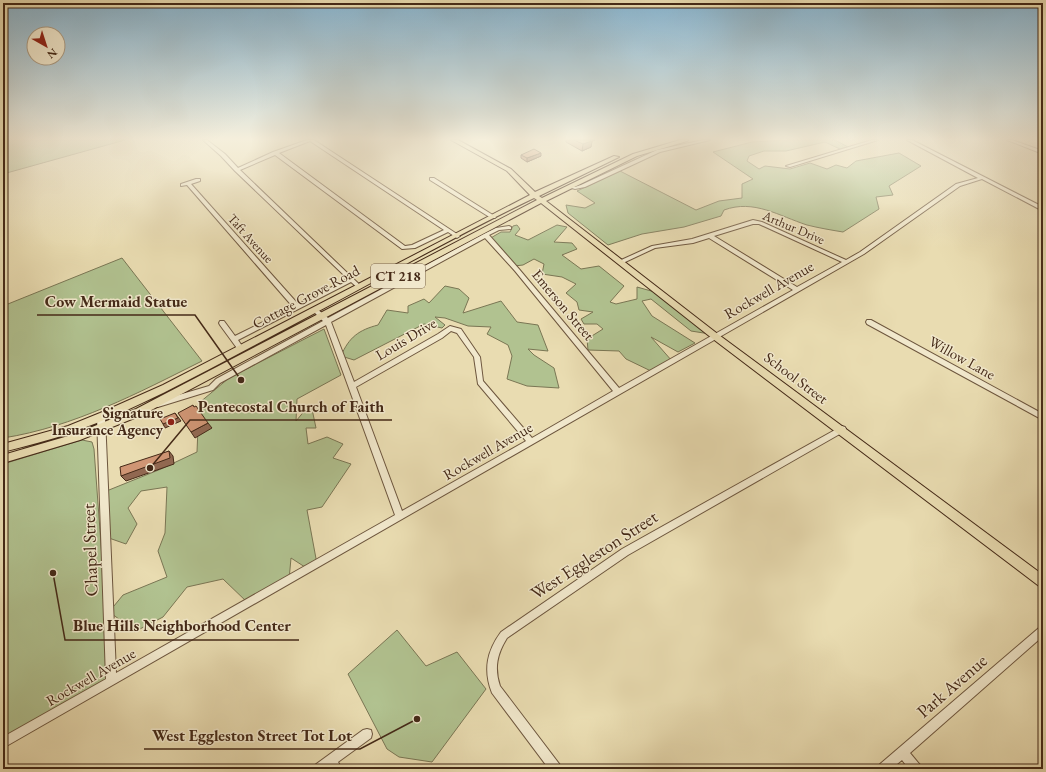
<svg xmlns="http://www.w3.org/2000/svg" width="1046" height="772" viewBox="0 0 1046 772" font-family="'EB Garamond',serif">
  <style>
    .green { fill: #b1c290; stroke: #7a7654 }
    .lines { fill: none; stroke-linecap: round; stroke-linejoin: round }
    .minor-casing { stroke: #6d563e; stroke-width: 2 }
    .major-casing { stroke: #442917; stroke-width: 2 }
    .minor { fill: #f1e8cc; fill-rule: evenodd }
    .major { fill: #e9dcb1; fill-rule: evenodd }
    .wall { fill: #b28064; stroke: #442917 }
    .shaded-wall { fill: #916851; stroke: #442917 }
    .building { fill: #cf9574; stroke: #442917 }
    .poi-dot { fill: #8f2418; stroke: #f1e8cc; stroke-width: 1.5 }
    .labels { text-anchor: middle; stroke-width: 3; stroke-linejoin: round; paint-order: stroke }
    .far-street-label { font-size: 13px; fill: #442917; stroke: #f1e8cc }
    .shield { fill: #f1e8cc; stroke: #78624d; stroke-width: 1 }
    .shield-label { font-size: 14px; font-weight: bold; fill: #442917 }
    .street-label { font-size: 15px; fill: #442917; stroke: #f1e8cc }
    .poi-label { font-size: 15px; font-weight: bold; fill: #442917; stroke: #f1e8cc; text-anchor: end }
    .near-street-label { font-size: 18px; fill: #442917; stroke: #f1e8cc }
    .leader { fill: none; stroke: #442917; stroke-width: 1.5 }
    .callout-dot { fill: #442917; stroke: #f1e8cc; stroke-width: 1.5 }
    .callout-label { font-size: 16px; text-anchor: middle; font-weight: bold; fill: #442917; stroke: #f1e8cc; stroke-width: 3; stroke-linejoin: round; paint-order: stroke }
  </style>
  <rect width="100%" height="100%" fill="#e9dcb1"/>
  <filter id="stains"><feTurbulence type="fractalNoise" baseFrequency=".005" numOctaves="4"/><feColorMatrix values="0 0 0 0 .2 0 0 0 0 .09 0 0 0 0 .02 0 0 0 .5 -.17"/></filter>
  <radialGradient id="worn" r=".72"><stop offset=".6" stop-color="#630" stop-opacity="0"/><stop offset="1" stop-color="#630" stop-opacity=".3"/></radialGradient>
  <path class="green" d="M3,140H125L3,174Z
    M787,140H835L848,147L840,149L825,142L786,151H764L749,156L747,161L759,169L765,166L790,169L810,163L827,169L836,165L847,168L856,161L899,153L921,166L889,186L893,195L876,197L879,209L843,232C831,230 819,228 807,225C779,216 754,199 724,210L721,216L684,227L642,234L608,245L568,213L566,205L585,208L595,203L577,191L620,171L696,210L719,201L742,198V184L753,179L713,152L752,142Z
    M517,225L520,229L515,235L528,240L557,225L567,227L554,242L572,243L577,249L562,255L581,269L599,266L624,286L610,302L616,304L637,299V287L662,294L710,334L691,331L651,299L642,301L652,316L695,343L678,352L651,337L672,361L653,372L626,359L619,351L588,350L587,339L603,329L597,324H584L581,319L593,312L579,310L577,302L566,293L576,284L562,277L542,274L544,264L534,259L523,265L514,266L489,239L501,232H510L513,226Z
    M122,258L202,361C138,393 74,427 3,438V306Z
    M445,286L459,289L469,298L463,313L501,301L517,322L538,325L548,351L528,349L534,355L554,368L559,388L527,386L507,379L512,356L508,345L487,334L491,327L468,326L445,318L435,317L445,325L442,328L424,324L354,360L341,356C349,337 359,330 378,325L387,310L408,313V306L424,299L429,303Z
    M324,329L341,375L297,399L296,421L306,409H312L316,428H306L308,444L327,437L343,444L333,458L351,464L322,507L307,510L317,564L308,569L291,558L289,580L248,603L223,579L187,587L163,617L136,631L109,612L123,595L167,577L158,551L165,533L167,487L141,491L128,508L137,524L126,544L106,537L104,492L161,469L197,452L199,403L229,378Z
    M82,440L92,442L94,449L111,681L3,743V464Z
    M397,630L426,666L457,652L486,689L432,762L399,757L387,749L348,674Z"/>
  <g class="lines">
    <g class="minor-casing">
      <path id="minor" d="M203,140H207L225,154L238,168L273,152L307,140H314L460,236L457,238L448,232L415,248L402,249L275,155L240,170L362,287L359,289L351,282L238,340L244,349L243,351H239L220,325L219,323L220,321H224L235,336L293,307L187,185L181,186V184L196,179H200V181L191,184L298,304L348,279L235,171L221,156ZM310,141L444,230L412,245L405,246L279,153Z
        M703,140H710L660,152L585,187L575,189L568,187L570,186L575,187L581,185L657,150Z
        M872,140H878L790,167L786,166Z
        M907,140H912L1043,207V211L982,179L960,186L864,254L3,748V737L106,679L97,417L98,415H104L105,417L116,673L395,515L326,325L220,383L213,390L158,407L155,406L154,404L155,402L209,386L216,379L323,321L312,310L313,309H317L328,318L484,234L496,228L509,226L511,227V229L499,230L489,235L519,269L619,388L793,290L709,238L693,243L655,248L623,263H619V261L652,246L692,239L753,220L762,222L846,260L860,252L956,184L978,178ZM753,224H759L842,262L797,287L714,236ZM485,238L515,271L613,391L532,438L483,381L480,357L461,329L450,326L438,334L354,382L331,322ZM451,331L457,333L474,357L478,384L526,441L402,511L356,387L442,338Z
        M1007,140H1012L1043,151V154Z
        M430,178H434L496,217L495,218H491L430,180Z
        M867,320H871L1043,414V420L867,324L866,322Z
        M842,426L845,427L846,429L845,431L628,555L507,638C497,654 494,668 500,686L560,765L562,769H549L492,693C483,670 487,651 501,632L622,549Z
        M1043,625V636L910,753L920,765L922,769H909L902,760L891,769H877L879,765L1040,627Z
        M367,729L371,730L372,734L371,738L338,762L342,769H330V768L328,769H313L315,765L363,730Z"/>
    </g>
    <g class="major-casing">
      <path id="major" d="M451,140H458L511,169L535,192L614,156L619,157L539,196L542,198L633,154L680,140H688L687,141L637,156L546,201L719,335L1043,575V588L1039,586L713,339L541,203L142,415L80,440L3,463V455L75,434L136,409L537,200L534,198C439,244 347,297 253,346C194,377 135,410 73,432C50,440 26,446 3,452V444L68,426L100,413L163,385L530,195L507,171Z"/>
    </g>
    <use href="#minor" class="minor"/>
    <use href="#major" class="major"/>
  </g>
  <path class="wall" d="M566,140H595L592,141L591,147L582,151L566,142Z
    M521,155L541,156L527,162L521,158Z"/>
  <path class="shaded-wall" d="M586,140H595L592,141L591,147L582,151L583,144Z
    M541,153V156L527,162V158Z
    M175,413L181,421L165,428L163,424Z
    M208,423L212,428L195,438L191,432Z
    M169,451L173,456L174,464L126,481L121,476Z"/>
  <path class="building" d="M574,140H590L592,141L583,144Z
    M534,149L541,153L527,158L521,155Z
    M193,405L194,407L196,406L208,423L191,432L178,413Z
    M175,413L178,418L163,424L160,419Z
    M169,451L170,458L121,476L120,467Z"/>
  <linearGradient id="sky" x2="0" y2="1"><stop stop-color="#88b6d2"/><stop offset="0.56" stop-color="#f5efdc"/><stop offset="1" stop-color="#f5efdc" stop-opacity="0"/></linearGradient>
  <rect width="1046" height="248" fill="url(#sky)"/>
  <circle class="poi-dot" cx="171" cy="422" r="4"/>
  <g class="labels">
    <g class="far-street-label">
      <text transform="translate(794 227) rotate(23)" y="5">Arthur Drive</text>
      <text transform="translate(251 238) rotate(48)" y="5">Taft Avenue</text>
    </g>
    <rect class="shield" x="371" y="264" width="54" height="24" rx="3"/>
    <g class="shield-label">
      <text x="398" y="281">CT 218</text>
    </g>
    <g class="street-label">
      <text transform="translate(769 290) rotate(-30)" y="5">Rockwell Avenue</text>
      <text transform="translate(306 297) rotate(-28)" y="5">Cottage Grove Road</text>
      <text transform="translate(563 305) rotate(50)" y="5">Emerson Street</text>
      <text transform="translate(406 339) rotate(-31)" y="5">Louis Drive</text>
      <text transform="translate(962 358) rotate(29)" y="5">Willow Lane</text>
      <text transform="translate(796 378) rotate(37)" y="5">School Street</text>
      <text transform="translate(488 451) rotate(-30)" y="5">Rockwell Avenue</text>
      <text transform="translate(91 677) rotate(-30)" y="5">Rockwell Avenue</text>
    </g>
    <g class="poi-label">
      <text x="163" y="418">Signature<tspan x="163" dy="17">Insurance Agency</tspan></text>
    </g>
    <g class="near-street-label">
      <text transform="translate(90 550) rotate(-92)" y="6">Chapel Street</text>
      <text transform="translate(594 555) rotate(-33)" y="6">West Eggleston Street</text>
      <text transform="translate(952 686) rotate(-41)" y="6">Park Avenue</text>
    </g>
  </g>
  <path class="leader" d="M241 380L195 315H37M150 468L190 420H392M53 573L65 640H299M417 719L360 749H144"/>
  <g class="callout-dot">
    <circle cx="241" cy="380" r="4"/>
    <circle cx="150" cy="468" r="4"/>
    <circle cx="53" cy="573" r="4"/>
    <circle cx="417" cy="719" r="4"/>
  </g>
  <g class="callout-label">
    <text x="116" y="307">Cow Mermaid Statue</text>
    <text x="291" y="412">Pentecostal Church of Faith</text>
    <text x="182" y="631">Blue Hills Neighborhood Center</text>
    <text x="252" y="741">West Eggleston Street Tot Lot</text>
  </g>
  <rect width="1046" height="772" fill="none" stroke="#e9dcb1" stroke-width="16"/>
  <rect x="4" y="4" width="1038" height="764" fill="none" stroke="#442917" stroke-width="2"/>
  <rect x="8" y="8" width="1030" height="756" fill="none" stroke="#442917"/>
  <g transform="translate(46 46) rotate(141)"><circle r="19" fill="#f1e8cc" stroke="#ac9c84"/>
  <path d="M0-3L7 15L0 10L-7 15Z" fill="#8f2418"/>
  <text y="-6" font-size="11" font-weight="bold" text-anchor="middle" fill="#442917">N</text>
  </g>
  <rect width="100%" height="100%" filter="url(#stains)"/>
  <rect width="100%" height="100%" fill="url(#worn)"/>
</svg>
